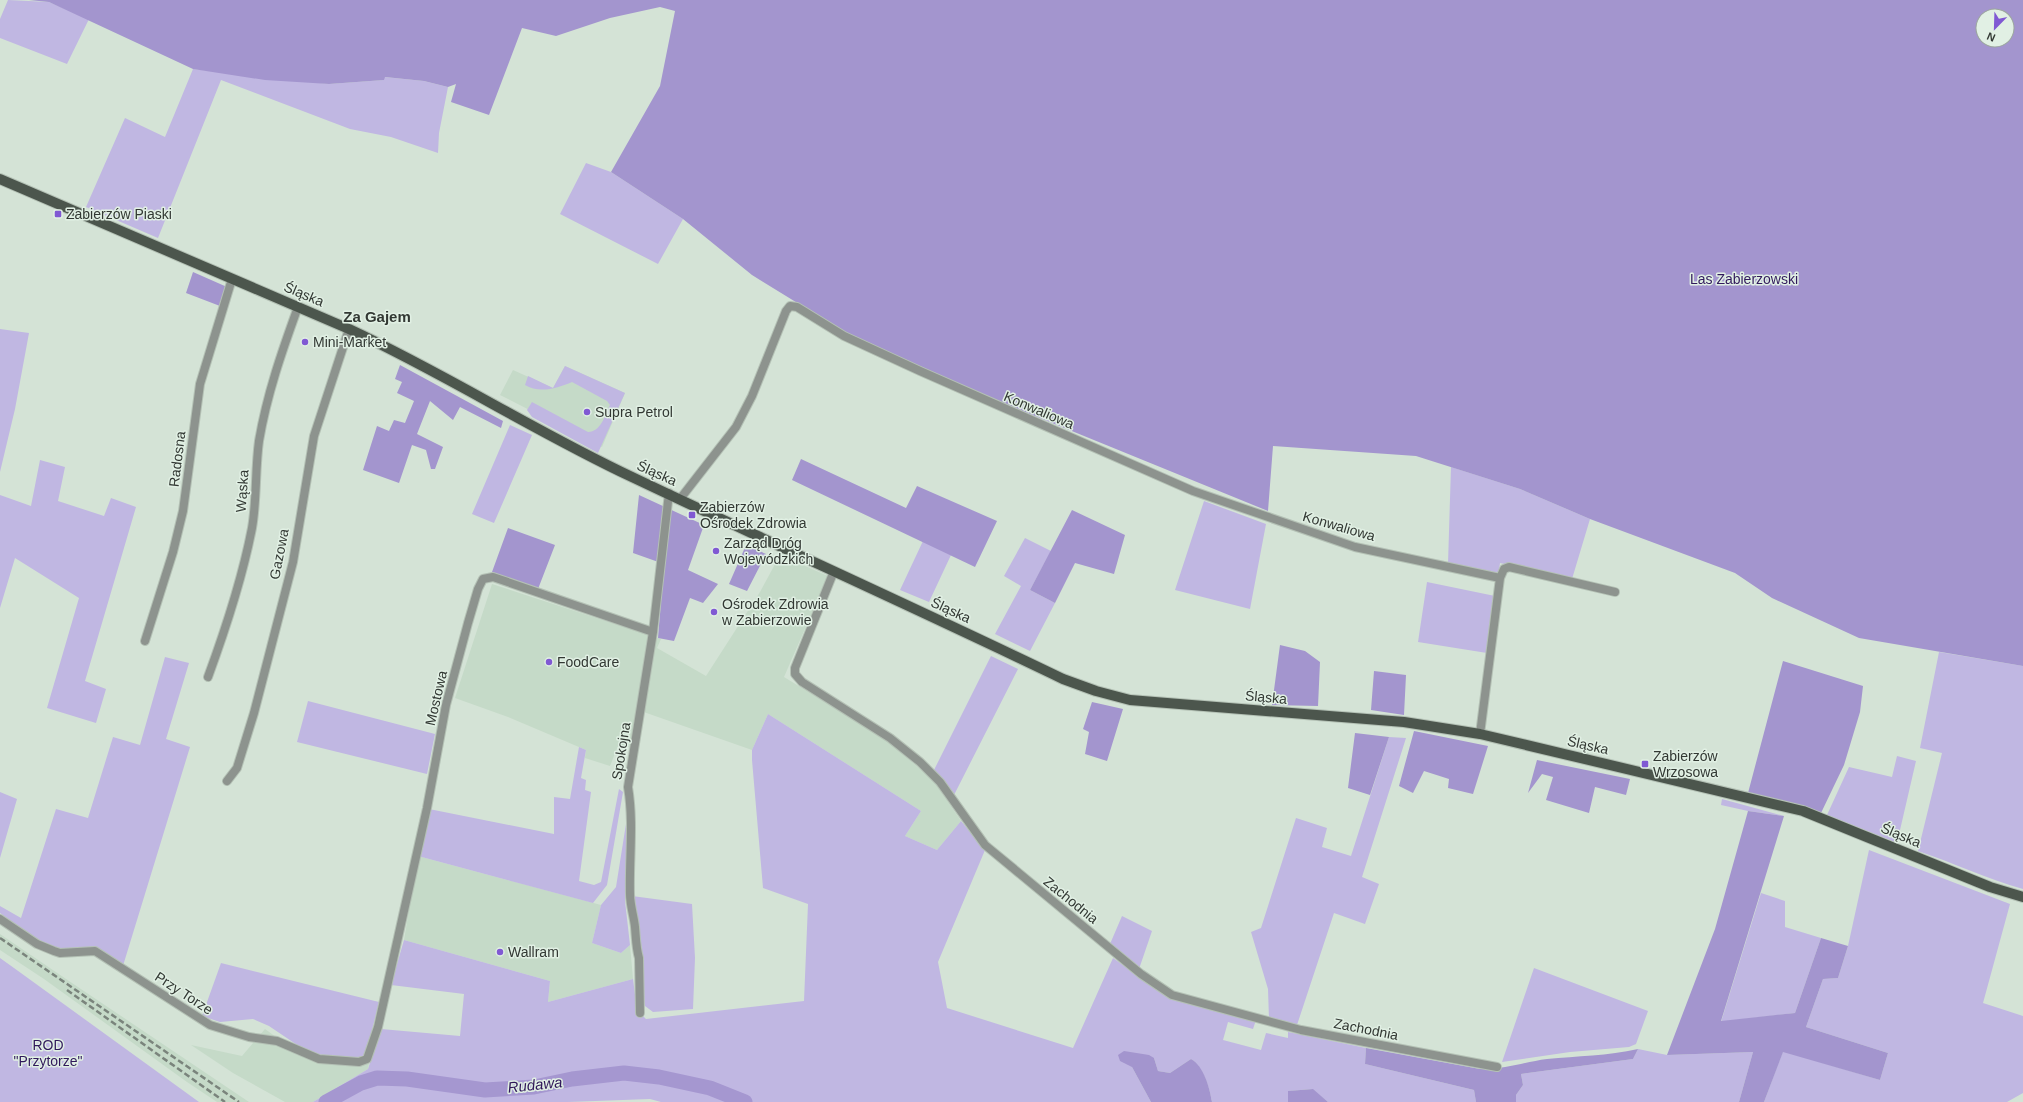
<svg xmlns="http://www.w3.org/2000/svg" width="2023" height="1102" viewBox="0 0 2023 1102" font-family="Arial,sans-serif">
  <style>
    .built { fill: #c5dac8 }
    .green { fill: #c0b7e2 }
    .forest { fill: #a395ce; fill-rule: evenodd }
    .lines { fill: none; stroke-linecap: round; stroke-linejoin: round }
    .river { stroke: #a597d0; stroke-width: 15 }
    .minor-casing { stroke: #b4c1b5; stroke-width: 10 }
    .primary-casing { stroke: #b4c1b5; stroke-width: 12 }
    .minor { stroke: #8d938e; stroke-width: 8 }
    .primary { stroke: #4c564d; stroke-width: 10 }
    .rail { stroke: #7a847c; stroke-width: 2.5; stroke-dasharray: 6 3; stroke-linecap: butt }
    .poi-dot { fill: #8059d3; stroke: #e1f0e4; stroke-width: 1.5 }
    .labels { text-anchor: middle; stroke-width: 3; stroke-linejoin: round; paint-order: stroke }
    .poi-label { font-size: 14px; fill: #323833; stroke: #e1f0e4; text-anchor: start }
    .park-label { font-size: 14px; fill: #31195c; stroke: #e1f0e4 }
    .street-label { font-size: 14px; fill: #323833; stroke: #e1f0e4 }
    .neighbourhood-label { font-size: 15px; font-weight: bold; fill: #323833; stroke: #e1f0e4 }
    .water-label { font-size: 15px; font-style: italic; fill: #2f1659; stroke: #e1f0e4 }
  </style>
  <rect width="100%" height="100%" fill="#d4e3d6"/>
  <path class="built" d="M565,366L625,393L602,447L500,395L513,370L553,388Z
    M780,555L828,576L784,677L885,739L933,780L961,821L937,850L905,836L921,811L768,714L752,750L638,710L629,747L618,746L610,766L585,758L586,750L508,717L455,698L492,584L661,639L657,648L706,676L760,592Z
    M418,856L601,905L592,943L621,953L630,945L633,979L548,1002L550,981L404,940Z
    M0,934L69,981L249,1102H217L187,1082L44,979L0,950Z
    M265,1029L302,1056L322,1064H369L368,1069L313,1102H285L233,1073L191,1045L242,1056Z"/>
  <path class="green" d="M8,0L49,2L89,19L67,64L0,38V19Z
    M193,69L329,84L384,80V77L424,81L448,87L439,133L438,153L391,137L350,129L221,80L158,238L86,207L125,118L165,137Z
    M586,163L611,172L683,219L658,264L560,214Z
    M0,329L29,333L15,409L0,472Z
    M565,366L625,393L598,453L532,417L527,410L532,402L588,432C601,432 605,415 610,405L607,401L572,382C558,388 539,394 525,385L528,376L553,388Z
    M510,425L532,435L494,523L472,514Z
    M40,460L65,467L58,501L104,516L111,498L136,507L85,681L106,689L96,723L47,708L79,598L15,558L0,608V495L31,506Z
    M1451,467L1520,489L1590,519L1572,579L1500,563L1498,577L1448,564Z
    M1204,501L1266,524L1250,609L1175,590Z
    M1025,538L1051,551L1030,590L1055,603L1030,651L995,634L1021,586L1004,576Z
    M923,541L951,555L929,602L900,590Z
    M1427,582L1495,596L1487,653L1418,642Z
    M1939,652L2023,666V889C1987,879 1954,863 1918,851L1942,753L1920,748Z
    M991,656L1018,669L954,795L934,770Z
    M165,657L189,663L166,739L190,747L122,969L93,954L60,951L44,945L0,913V906L21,918L56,809L88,818L113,737L140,745Z
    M308,701L435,734L427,774L297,742Z
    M768,714L921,811L905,836L937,850L961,821L985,850L938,962L947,1008L1073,1048L1113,958L1171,999L1256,1020L1253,1029L1228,1022L1223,1040L1261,1050L1266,1033L1288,1038V1032L1366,1048L1365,1064L1474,1090L1476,1102H1328L1312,1089L1289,1091L1288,1102H1212C1210,1089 1203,1066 1191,1059L1170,1073L1158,1071L1154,1058L1132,1067L1151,1102H661L650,1099L568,1102H313L368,1069L381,1029L460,1036L464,994L391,985L404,940L550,981L548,1002L633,979L637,1010L646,1019L804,1001L808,904L763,888L752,760V750Z
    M1389,737L1406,738L1362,877L1379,884L1365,924L1334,913L1297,1025L1269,1019L1268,989L1251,932L1261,928L1296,818L1327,828L1322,847L1351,856Z
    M579,747L586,750L581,778L586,780L585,790L591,792L579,881L594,885L601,882L619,789L623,792L607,885L593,903L418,856L429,809L554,834V797L570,799Z
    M1897,756L1916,761L1897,843L1827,815L1849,767L1892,777Z
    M0,792L17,799L0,858Z
    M1722,799L1784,816L1748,811L1721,805Z
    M629,805L625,901L630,945L621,953L592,943L601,905L616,887Z
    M1869,850L2010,904L1983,1003L2023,1016V1093L2007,1102H1764L1783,1051L1880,1080L1888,1053L1806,1027L1823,979L1838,978L1848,946Z
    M1761,893L1785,901V927L1821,938L1795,1013L1721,1022Z
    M632,896L692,904L695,958L693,1009L653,1012L645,1006L642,995V951Z
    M1122,916L1152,931L1139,969L1110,944Z
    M0,958L14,968L199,1102H0Z
    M221,963L379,1002L365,1058L336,1061L312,1055L269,1026L253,1019L220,1022L202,1016Z
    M1534,968L1648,1011L1636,1044L1629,1047L1570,1052L1502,1062Z
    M1638,1049L1667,1055L1753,1052L1739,1102H1516V1095L1523,1085L1521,1074L1633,1059Z"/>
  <path class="forest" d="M29,0H2023V666L1859,638L1772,598L1735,573L1590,519L1520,489L1416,456L1273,446L1268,511L903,362L843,331L752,275L683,219L611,172L660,86L675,11L660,7L610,18L556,36L522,28L489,115L451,102L456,84L448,87L424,81L385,77L384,80L329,84L265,80L193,69L49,2ZM1983,16H2007V40H1983Z
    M193,272L227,287L220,306L186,293Z
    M400,365L503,421L501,428L460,407L453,420L430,401L417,434L443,447L435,469H431L426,450L412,445L399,483L363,470L377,426L389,431L394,420L405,423L414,401L397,393L402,382L395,379Z
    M801,459L906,508L917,486L997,521L975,567L792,480Z
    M639,495L704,525L688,570L718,584L703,603L690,598L674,641L658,638L664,564L633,553Z
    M1072,510L1125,535L1114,574L1075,563L1055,603L1030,590Z
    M508,528L555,545L538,589L492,572Z
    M746,545L766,554L747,591L729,584Z
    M1280,645L1305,651L1320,662L1318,706L1272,705Z
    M1783,661L1863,686L1860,712L1844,765L1821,813L1748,793Z
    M1374,671L1406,675L1404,715L1371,710Z
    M1092,702L1123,709L1107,761L1085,754L1089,732L1083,729Z
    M1414,731L1488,746L1473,794L1448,788L1449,779L1424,771L1413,793L1399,786Z
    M1355,733L1389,737L1370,795L1348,788Z
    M1537,760L1630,779L1626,795L1595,787L1589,813L1546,800L1553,777L1542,774L1528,793Z
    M1748,811L1784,816L1721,1021L1795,1013L1821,938L1848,946L1838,978L1823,979L1806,1027L1888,1053L1880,1080L1783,1052L1764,1102H1739L1753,1052L1667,1055L1715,929Z
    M1366,1048L1480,1069C1503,1070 1524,1062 1547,1059C1577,1056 1608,1056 1638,1049L1633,1059L1521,1074L1523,1085L1516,1095V1102H1476L1474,1090L1365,1064Z
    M1124,1051L1149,1055L1154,1058L1158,1071L1170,1073L1191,1059C1204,1066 1210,1089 1212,1102H1151L1132,1067L1120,1061L1118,1055Z
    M1313,1089L1328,1102H1288V1091Z"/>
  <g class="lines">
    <path class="river" d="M326,1102L361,1083L377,1078L407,1079L485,1090L534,1087L572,1079L624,1073L659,1077L710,1088L745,1102"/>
    <g class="minor-casing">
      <path id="minor" d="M680,499L736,427L752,396L786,311L790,306L797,307L844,336L920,371L1193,491L1355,547L1500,578L1504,569L1509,567L1615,592
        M834,571L795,668V674L802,682L890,738L920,762L940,782L985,845L1141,974L1172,995L1301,1030L1497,1067
        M145,641L173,552L183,511L200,384L232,279
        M208,677C226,628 242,580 252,528C257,500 255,470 259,441C267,394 282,351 298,307
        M1480,734L1500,578
        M227,781L237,768L254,713L293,562L314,436L349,329
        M0,919L37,944L54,951L60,953L95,951L210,1025L249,1037L277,1041L319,1059L359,1062L367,1059L378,1027L427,808L446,705L468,623L478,589L483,579L493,577L653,632
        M640,1013L639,958C636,948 636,938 635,927C634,917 630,905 630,894C629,858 634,823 628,787L653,632L669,493"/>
    </g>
    <g class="primary-casing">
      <path id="primary" d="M0,179L349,329C446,374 536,432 632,477C775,545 920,610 1063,679L1096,691L1130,700L1404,722L1480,734L1803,811L1990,887L2023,897"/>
    </g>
    <use href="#minor" class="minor"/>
    <use href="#primary" class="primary"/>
    <path class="rail" d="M0,938L239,1102
      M67,990L225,1102"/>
  </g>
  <g class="poi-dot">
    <rect x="54" y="210" width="8" height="8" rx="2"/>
    <circle cx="305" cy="342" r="4"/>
    <circle cx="587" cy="412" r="4"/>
    <rect x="688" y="511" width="8" height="8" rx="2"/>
    <circle cx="716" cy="551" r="4"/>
    <circle cx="714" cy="612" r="4"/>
    <circle cx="549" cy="662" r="4"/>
    <rect x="1641" y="760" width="8" height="8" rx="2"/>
    <circle cx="500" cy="952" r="4"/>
  </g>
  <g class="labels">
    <g class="poi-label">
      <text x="66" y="219">Zabierzów Piaski</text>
      <text x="313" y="347">Mini-Market</text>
      <text x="595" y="417">Supra Petrol</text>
      <text x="700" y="512">Zabierzów<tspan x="700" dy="16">Ośrodek Zdrowia</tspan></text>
      <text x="724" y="548">Zarząd Dróg<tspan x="724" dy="16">Wojewódzkich</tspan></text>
      <text x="722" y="609">Ośrodek Zdrowia<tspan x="722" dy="16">w Zabierzowie</tspan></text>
      <text x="557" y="667">FoodCare</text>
      <text x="1653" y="761">Zabierzów<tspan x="1653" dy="16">Wrzosowa</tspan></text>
      <text x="508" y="957">Wallram</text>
    </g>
    <g class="park-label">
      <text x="1744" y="284">Las Zabierzowski</text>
      <text x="48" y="1050">ROD<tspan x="48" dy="16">"Przytorze"</tspan></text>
    </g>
    <g class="street-label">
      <text transform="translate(304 294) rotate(23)" y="5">Śląska</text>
      <text transform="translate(1039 410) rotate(23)" y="5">Konwaliowa</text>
      <text transform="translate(177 459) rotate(-83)" y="5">Radosna</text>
      <text transform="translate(657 473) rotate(24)" y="5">Śląska</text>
      <text transform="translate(242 491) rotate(-86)" y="5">Wąska</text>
      <text transform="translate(1339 526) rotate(16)" y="5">Konwaliowa</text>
      <text transform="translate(279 554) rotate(-79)" y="5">Gazowa</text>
      <text transform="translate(951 610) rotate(25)" y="5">Śląska</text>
      <text transform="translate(1266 697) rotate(5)" y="5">Śląska</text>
      <text transform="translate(436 698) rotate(-77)" y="5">Mostowa</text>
      <text transform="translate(1588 745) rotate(13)" y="5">Śląska</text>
      <text transform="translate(621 751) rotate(-81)" y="5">Spokojna</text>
      <text transform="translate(1901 835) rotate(23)" y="5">Śląska</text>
      <text transform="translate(1071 900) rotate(39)" y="5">Zachodnia</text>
      <text transform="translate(184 993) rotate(33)" y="5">Przy Torze</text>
      <text transform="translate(1366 1029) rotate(11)" y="5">Zachodnia</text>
    </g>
    <g class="neighbourhood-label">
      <text x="377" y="322">Za Gajem</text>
    </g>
    <g class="water-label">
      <text transform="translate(535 1085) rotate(-6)" y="5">Rudawa</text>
    </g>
  </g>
  <g transform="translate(1995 28) rotate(203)"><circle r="19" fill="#e1f0e4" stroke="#9ba69d"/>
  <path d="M0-3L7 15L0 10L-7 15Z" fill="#8059d3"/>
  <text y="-6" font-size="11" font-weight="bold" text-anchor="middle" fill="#323833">N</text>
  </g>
</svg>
